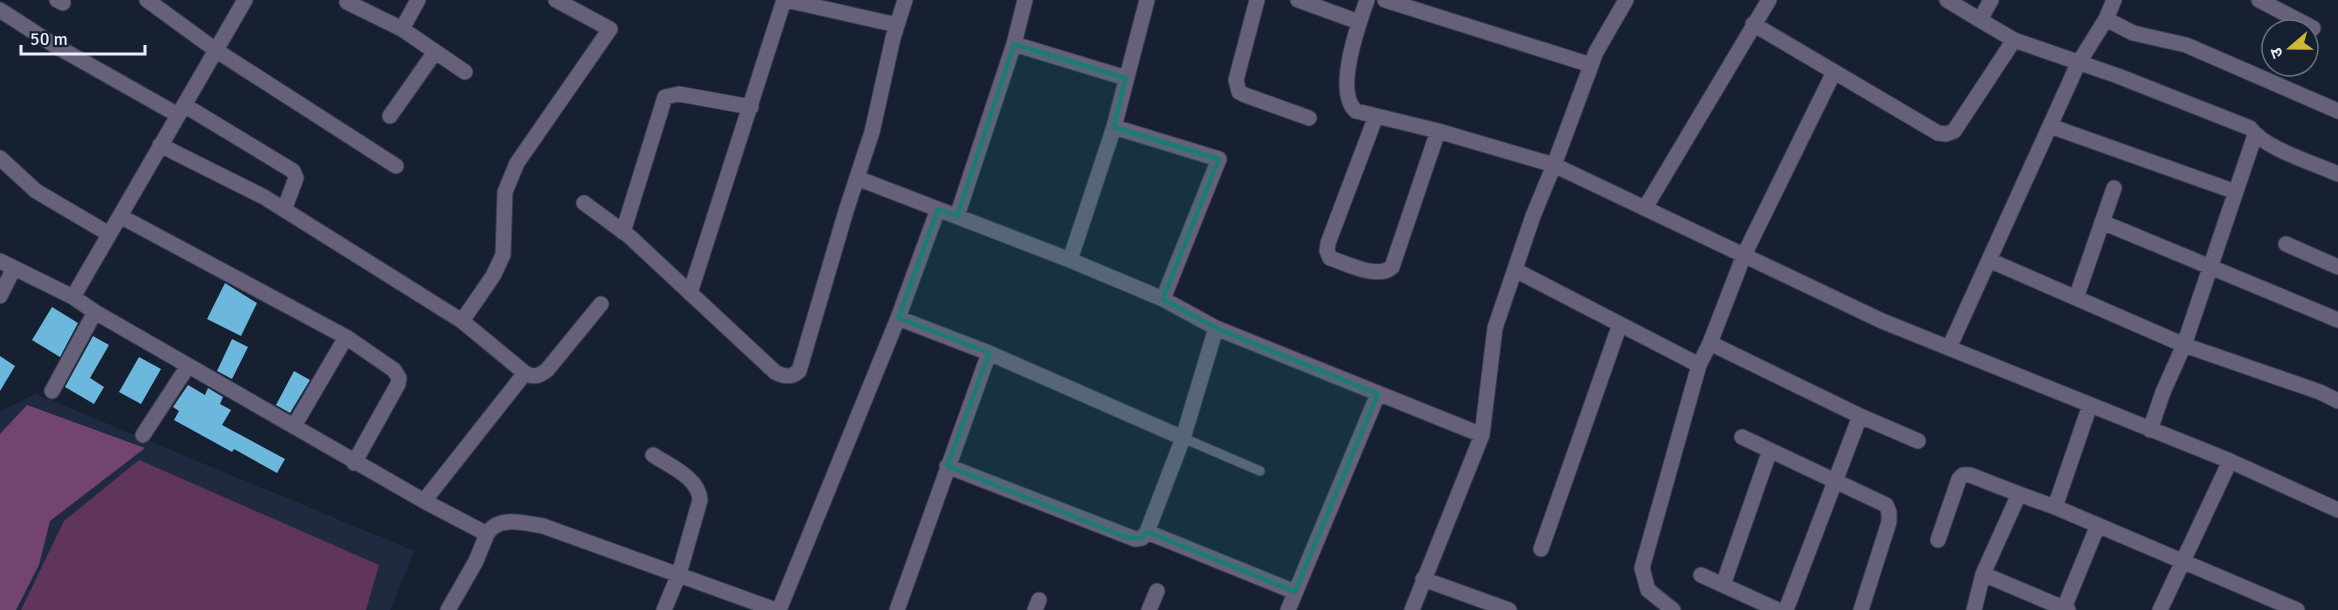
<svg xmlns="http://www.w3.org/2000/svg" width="2338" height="610" viewBox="0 0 2338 610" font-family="Signika,'Noto Sans Devanagari',sans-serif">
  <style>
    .built { fill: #1f2a41 }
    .green { fill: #5f355d }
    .forest { fill: #744471 }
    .building { fill: #6cb7dc }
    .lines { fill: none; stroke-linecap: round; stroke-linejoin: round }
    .service-casing { stroke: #343d4d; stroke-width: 11 }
    .minor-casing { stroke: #343d4d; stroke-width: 17 }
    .service { stroke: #67607a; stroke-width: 9 }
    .minor { stroke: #67607a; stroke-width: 15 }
    .marked { fill: #1a7c75; fill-opacity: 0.2; stroke: #1a7c75; stroke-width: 4.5; stroke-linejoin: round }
  </style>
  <rect width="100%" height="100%" fill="#172031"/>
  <path class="built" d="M36,394L414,551L390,610H0V411Z"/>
  <path class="green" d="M139,460L379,565L366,610H21L64,521Z"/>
  <path class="forest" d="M27,405L145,448L50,521L39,565L16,610H0V434Z"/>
  <path class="building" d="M225,283L257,303L241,336L207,319Z
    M52,307L78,323L60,357L32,340Z
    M93,336L109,345L90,378L104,387L94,404L65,387Z
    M232,339L248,347L232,379L217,371Z
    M0,356L15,366L0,391Z
    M139,357L161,369L141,404L119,392Z
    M294,371L310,380L290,413L276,405Z
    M188,385L205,395L208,388L223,397L220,404L231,410L222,425L285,459L277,473L234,449L232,452L174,420L179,411L173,407Z"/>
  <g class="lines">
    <g class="service-casing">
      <path id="service" d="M1183,438L1260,471"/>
    </g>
    <g class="minor-casing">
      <path id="minor" d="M57,0L63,3
        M147,0L217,51L396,166
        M556,0L610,29L517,163L505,192L503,255L493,276L462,321L525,373C534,378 539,376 547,370L601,304
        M786,0L897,25
        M1147,0L1114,127L1219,159L1163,299
        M1257,0L1236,80L1239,92L1245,95L1309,118
        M1298,0L1359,22
        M1367,0C1358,25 1334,92 1356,111L1438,131L1554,165L1596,52L1626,0
        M1385,0L1591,65
        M1947,0L1980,20L1991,0
        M2259,0L2313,28
        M347,2L402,29L465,72
        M0,10L54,45L178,115
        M2106,19L2133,33L2186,45L2338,111
        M1980,20L2014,40L2118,76L2250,128C2265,149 2314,163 2338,174
        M1753,24L1938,133L1946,134L1954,131L2014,40
        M402,29L418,0
        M1014,44L1126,78
        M184,105L293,171L296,178L284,210
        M390,116L435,52
        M1376,116L1328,243L1327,251L1330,258C1346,263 1377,280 1392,267L1438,131
        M2050,126L2236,192
        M160,145L264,197L462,321
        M0,158L36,191L109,234
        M857,178L1070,260L1163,299L1216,328L1482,435
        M584,203L629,236L775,372C784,377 791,378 799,371L846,211L872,132L893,38L905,0
        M1645,208L1769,0
        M120,216L346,337L294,426
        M957,216L1014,44L1025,0
        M2102,222L2338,320
        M623,232L665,97L679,94L751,107
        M2286,244L2338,267
        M1070,260L1114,127
        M1989,260L2184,345L2320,392L2338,401
        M0,261L73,297L95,312L424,501
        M1515,270L1699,365
        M690,293L784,0
        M0,296L14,268
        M73,297L245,0
        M2076,298L2114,188
        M346,337L394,370L399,378L398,384L354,463
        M1710,343L1860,416L1918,441
        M1949,348L2078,64L2106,19L2114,0
        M52,391L95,312
        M2090,405L2055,507L2297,610
        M2150,430L2163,392L2184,345L2255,135
        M143,435L188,366
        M1742,437L1886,505L1889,512V522L1861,610
        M1183,438L1216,328
        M653,455C670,466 699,478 700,500L679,574L664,610
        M947,466L1135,539L1142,538L1147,532L1183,438L989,353
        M1147,532L1295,592
        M487,534C498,515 524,523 543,526L776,610
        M1938,540L1959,479L1963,475H1970L2019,494
        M1541,549L1620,324
        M1983,574L2068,610
        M1701,575L1778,610
        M1423,579L1509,610
        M1723,585L1770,450
        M2064,608L2098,525
        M448,610L476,561L487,534L424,501L525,373
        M779,610L898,318L938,209
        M897,610L989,353L898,318
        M1035,610L1039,600
        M1149,610L1157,591
        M1288,610L1378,394
        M1412,610L1482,435L1495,328L1533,216L1554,165L1882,321L2230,461L2338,510
        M1673,610L1648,590L1642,568L1699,365L1710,343L1744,255L1834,72
        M1786,610L1860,416
        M1974,610L1983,574L2019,494L2055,507
        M2160,610L2230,461"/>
    </g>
    <use href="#service" class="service"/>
    <use href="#minor" class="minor"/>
  </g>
  <path class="marked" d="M1014,44L1126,78L1114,127L1219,159L1163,299L1216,328L1378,394L1295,592L1147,532L1142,538H1127L947,466L989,353L898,318L938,209L957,216Z"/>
  <g transform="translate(2290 48) rotate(250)"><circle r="28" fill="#172031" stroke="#6b7382" stroke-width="1.5"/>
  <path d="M0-4.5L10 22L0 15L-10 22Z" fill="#ceb837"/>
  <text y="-9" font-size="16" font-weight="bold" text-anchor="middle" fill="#e9f0fc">उ</text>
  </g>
  <path d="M21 45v9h124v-9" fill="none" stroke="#e9f0fc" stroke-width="3"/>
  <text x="30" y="45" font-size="18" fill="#e9f0fc" stroke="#172031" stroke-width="4.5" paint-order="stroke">50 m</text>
</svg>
